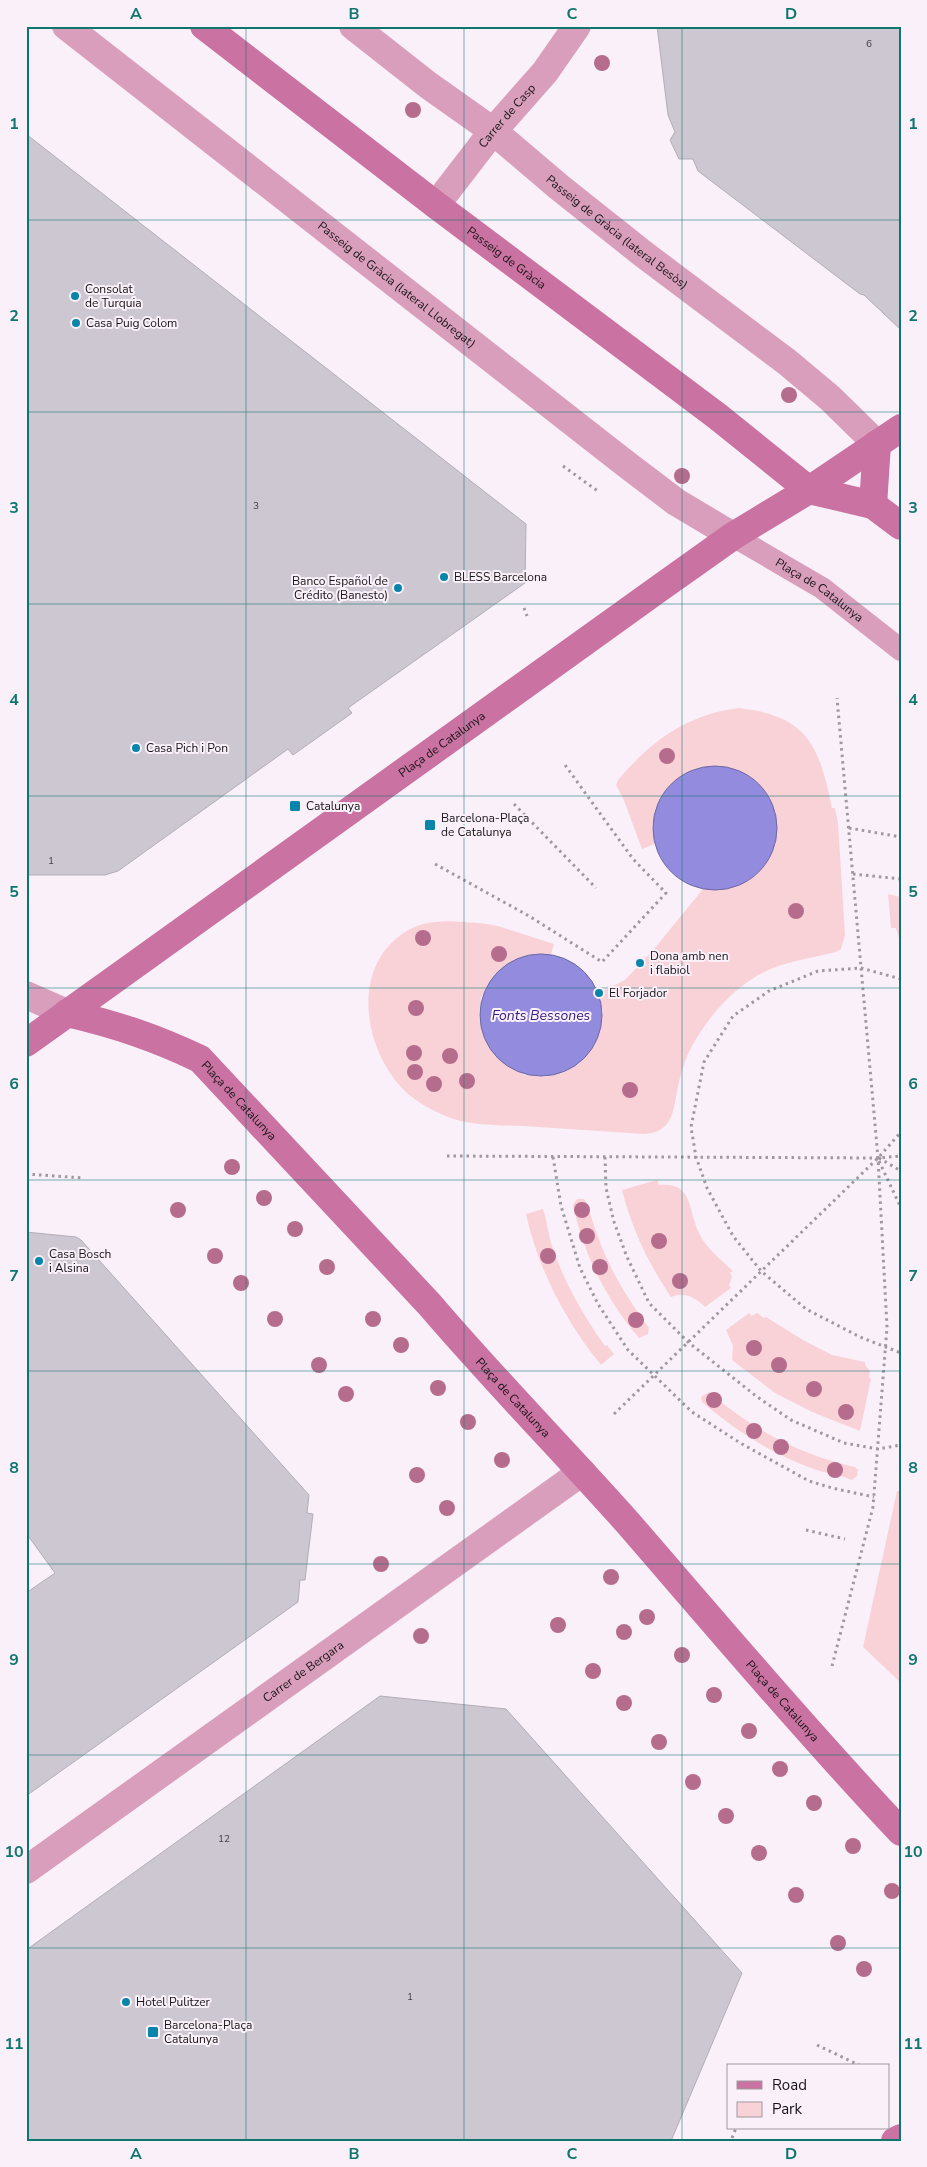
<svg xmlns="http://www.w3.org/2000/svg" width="927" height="2167" viewBox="0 0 927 2167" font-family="'Nunito Sans',sans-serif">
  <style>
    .green { fill: #f9d2d8 }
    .water { fill: #928bde; stroke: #6d67a2 }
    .building { fill: #ccc7d1; stroke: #b2aeb8 }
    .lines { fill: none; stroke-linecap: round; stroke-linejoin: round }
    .path { stroke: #9f989f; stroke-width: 3; stroke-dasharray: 2.5 4; stroke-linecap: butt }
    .lane { stroke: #da9ebd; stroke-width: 22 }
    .street { stroke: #da9ebd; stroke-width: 28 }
    .secondary { stroke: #ca72a1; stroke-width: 28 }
    .tree { fill: #b66d8d }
    .grid { fill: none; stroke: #0f766e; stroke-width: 1; stroke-opacity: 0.55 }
    .poi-dot { fill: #0885a9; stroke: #faf0f9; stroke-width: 2 }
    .labels { text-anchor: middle; stroke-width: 4; stroke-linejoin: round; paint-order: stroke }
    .number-label { font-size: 10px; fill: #444146 }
    .street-label { font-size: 12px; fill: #171417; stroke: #faf0f9 }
    .poi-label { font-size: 12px; fill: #171417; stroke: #faf0f9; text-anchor: start }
    .water-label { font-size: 14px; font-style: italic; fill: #382080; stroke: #faf0f9 }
    .neatline { fill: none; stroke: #0f766e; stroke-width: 2 }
    .grid-label { font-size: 16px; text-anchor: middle; font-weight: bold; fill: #0f766e }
  </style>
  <rect width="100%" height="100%" fill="#faf0f9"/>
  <path class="green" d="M739,708C808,716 819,745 832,808H835L838,823L845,935L841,949L836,952C816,957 795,960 776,967C739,979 704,1020 688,1054C684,1064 680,1076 678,1087C673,1109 674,1133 644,1134C604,1131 563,1129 523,1126C498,1125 471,1126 448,1117C431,1110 412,1100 400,1086C363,1044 351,967 405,932C421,921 444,920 464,922C479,923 494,924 507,929L554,944L551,954L520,957L490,980L481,998L479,1017L507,1066L524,1075L544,1077L563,1073L580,1063L603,1012L599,993L625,980L654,949L703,889C725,891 750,886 764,866C769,859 769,847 770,840C775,811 776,807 758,783L652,825L655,844L642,849L623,798L616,785L618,780C650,742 687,714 739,708Z
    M888,894L901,897V945L896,928H891Z
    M657,1180L659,1185C693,1181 688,1210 699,1233C706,1248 720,1259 733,1271L730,1273L732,1277L729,1285L731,1288L705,1307C695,1297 685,1292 671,1297C648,1263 632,1229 622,1190Z
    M577,1199H584L587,1203C602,1255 617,1284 649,1328L648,1334L639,1338C607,1301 583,1253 573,1205Z
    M543,1209C547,1221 548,1233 552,1246C564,1282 583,1315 605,1346L607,1345L614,1354L601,1365C566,1322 538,1269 526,1214Z
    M749,1313L751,1316L757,1313L764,1318L766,1317L803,1340L832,1355L865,1362V1365L870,1371L869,1378L871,1379L860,1431L812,1412L775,1393L732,1360L733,1346L726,1330Z
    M709,1392C752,1429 800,1455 855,1467L858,1470L857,1476L852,1480C839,1474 824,1473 811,1468C770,1453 735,1430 702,1402L701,1397Z
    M897,1491H901V1683L863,1647Z"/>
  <path class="water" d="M653 828a62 62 0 1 1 124 0a62 62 0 1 1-124 0Z
    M480 1015a61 61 0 1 1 122 0a61 61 0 1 1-122 0Z"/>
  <path class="building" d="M657,26H901V330L864,295L860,294L698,171L693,159H679L670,140L675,132L668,115Z
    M26,134L526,524L525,583L348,708L352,713L293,755L288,749L118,871L105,875H26Z
    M26,1232L76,1237L81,1240L309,1495L307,1513L313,1514L305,1580H300L298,1602L26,1796V1593L55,1573L26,1533Z
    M380,1696L506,1709L742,1973L671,2141H26V1950Z"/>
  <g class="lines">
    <path class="path" d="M563,466L599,492
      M524,608L527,616
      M514,804L596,888
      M849,828L901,837
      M435,864L529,916L602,962L666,893L633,859L565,765
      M853,874L901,879
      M901,979L861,968L818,971L769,991L733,1016L704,1062L691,1127L696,1157L707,1188L733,1236L761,1271L806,1309L860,1337L901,1353
      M447,1156L878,1158L901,1156
      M553,1157L561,1206L580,1268L598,1304L628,1350L692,1412L742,1444L809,1481L832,1488L874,1497
      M605,1157L606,1188L614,1222L627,1257L649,1303L688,1342L756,1396L791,1420L844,1443L878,1449L901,1445
      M879,1158L901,1171
      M879,1161L901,1208
      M26,1174L84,1178
      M614,1414L878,1158L901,1132
      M806,1530L845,1539
      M832,1666L873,1507L887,1327L878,1158L837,698
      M817,2045L861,2066
      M732,2138L736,2128"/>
    <path class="lane" id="s1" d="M733,536L822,588L901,650"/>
    <g class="street">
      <path id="s2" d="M66,26L626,464L676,502L733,536"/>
      <path id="s3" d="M353,26L428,85L493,131L559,187L642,253L787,362L830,398L877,444"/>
      <path id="s4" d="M436,205L493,131L545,72L577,26"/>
      <path d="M26,995L67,1013"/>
      <path id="s5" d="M26,1870L582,1472"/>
    </g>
    <g class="secondary">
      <path id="s6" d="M204,26L436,205L717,416L809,490L873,505L901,526"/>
      <path d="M873,505L877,444"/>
      <path id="s7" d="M67,1013C117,1025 154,1037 200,1059L430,1305C494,1380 563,1450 628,1523C718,1627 807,1732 901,1832"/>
      <path id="s8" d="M26,1043L657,590L733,536L809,490L901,428"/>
      <path d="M895,2141L901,2138"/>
    </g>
  </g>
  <g class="tree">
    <circle cx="602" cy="63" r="8"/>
    <circle cx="413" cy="110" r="8"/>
    <circle cx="789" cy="395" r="8"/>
    <circle cx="682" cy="476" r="8"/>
    <circle cx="667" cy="756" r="8"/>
    <circle cx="796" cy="911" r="8"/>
    <circle cx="423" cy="938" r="8"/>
    <circle cx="499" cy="954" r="8"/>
    <circle cx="416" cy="1008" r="8"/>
    <circle cx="414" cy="1053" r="8"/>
    <circle cx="450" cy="1056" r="8"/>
    <circle cx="415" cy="1072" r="8"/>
    <circle cx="467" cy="1081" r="8"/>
    <circle cx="434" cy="1084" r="8"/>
    <circle cx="630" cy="1090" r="8"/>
    <circle cx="232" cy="1167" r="8"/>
    <circle cx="264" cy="1198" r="8"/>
    <circle cx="178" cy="1210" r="8"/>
    <circle cx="582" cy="1210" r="8"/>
    <circle cx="295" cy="1229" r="8"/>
    <circle cx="587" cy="1236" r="8"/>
    <circle cx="659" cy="1241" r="8"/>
    <circle cx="215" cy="1256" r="8"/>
    <circle cx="548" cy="1256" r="8"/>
    <circle cx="327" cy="1267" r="8"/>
    <circle cx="600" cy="1267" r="8"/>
    <circle cx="680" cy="1281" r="8"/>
    <circle cx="241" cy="1283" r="8"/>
    <circle cx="275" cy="1319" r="8"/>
    <circle cx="373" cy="1319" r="8"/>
    <circle cx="636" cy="1320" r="8"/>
    <circle cx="401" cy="1345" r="8"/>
    <circle cx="754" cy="1348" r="8"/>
    <circle cx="319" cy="1365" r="8"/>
    <circle cx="779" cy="1365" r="8"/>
    <circle cx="438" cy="1388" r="8"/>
    <circle cx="814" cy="1389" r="8"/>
    <circle cx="346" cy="1394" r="8"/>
    <circle cx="714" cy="1400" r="8"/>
    <circle cx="846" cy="1412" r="8"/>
    <circle cx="468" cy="1422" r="8"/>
    <circle cx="754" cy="1431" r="8"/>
    <circle cx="781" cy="1447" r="8"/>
    <circle cx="502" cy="1460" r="8"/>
    <circle cx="835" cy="1470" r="8"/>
    <circle cx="417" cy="1475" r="8"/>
    <circle cx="447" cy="1508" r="8"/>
    <circle cx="381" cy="1564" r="8"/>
    <circle cx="611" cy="1577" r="8"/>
    <circle cx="647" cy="1617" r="8"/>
    <circle cx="558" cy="1625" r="8"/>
    <circle cx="624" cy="1632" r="8"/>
    <circle cx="421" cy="1636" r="8"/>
    <circle cx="682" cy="1655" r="8"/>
    <circle cx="593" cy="1671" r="8"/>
    <circle cx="714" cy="1695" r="8"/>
    <circle cx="624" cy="1703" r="8"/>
    <circle cx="749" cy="1731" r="8"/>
    <circle cx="659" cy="1742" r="8"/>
    <circle cx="780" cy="1769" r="8"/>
    <circle cx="693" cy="1782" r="8"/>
    <circle cx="814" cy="1803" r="8"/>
    <circle cx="726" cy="1816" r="8"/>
    <circle cx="853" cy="1846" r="8"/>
    <circle cx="759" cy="1853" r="8"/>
    <circle cx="892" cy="1891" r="8"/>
    <circle cx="796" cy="1895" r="8"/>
    <circle cx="838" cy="1943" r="8"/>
    <circle cx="864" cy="1969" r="8"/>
  </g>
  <path class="grid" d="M246,26V2141M464,26V2141M682,26V2141M26,220H901M26,412H901M26,604H901M26,796H901M26,988H901M26,1180H901M26,1371H901M26,1564H901M26,1755H901M26,1948H901"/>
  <g class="poi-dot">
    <circle cx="75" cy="296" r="5"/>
    <circle cx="76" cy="323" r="5"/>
    <circle cx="444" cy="577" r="5"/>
    <circle cx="398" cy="588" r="5"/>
    <circle cx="136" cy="748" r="5"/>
    <rect x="289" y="800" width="12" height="12" rx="2.5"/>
    <rect x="424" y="819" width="12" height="12" rx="2.5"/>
    <circle cx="640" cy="963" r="5"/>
    <circle cx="599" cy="993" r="5"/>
    <circle cx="39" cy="1261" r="5"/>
    <circle cx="126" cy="2002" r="5"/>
    <rect x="147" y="2026" width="12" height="12" rx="2.5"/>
  </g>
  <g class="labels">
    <g class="number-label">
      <text x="869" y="47">6</text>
      <text x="256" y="509">3</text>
      <text x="51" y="864">1</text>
      <text x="224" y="1842">12</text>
      <text x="410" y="2000">1</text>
    </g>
    <g class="street-label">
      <text dy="4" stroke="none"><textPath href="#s4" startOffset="114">Carrer de Casp</textPath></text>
      <text dy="4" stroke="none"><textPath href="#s3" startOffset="335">Passeig de Gràcia (lateral Besòs)</textPath></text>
      <text dy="4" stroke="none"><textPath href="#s6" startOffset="381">Passeig de Gràcia</textPath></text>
      <text dy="4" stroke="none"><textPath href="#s2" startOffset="420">Passeig de Gràcia (lateral Llobregat)</textPath></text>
      <text dy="4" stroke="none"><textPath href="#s1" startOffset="102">Plaça de Catalunya</textPath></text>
      <text dy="4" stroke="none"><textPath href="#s8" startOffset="512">Plaça de Catalunya</textPath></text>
      <text dy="4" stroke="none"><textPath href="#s7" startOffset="198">Plaça de Catalunya</textPath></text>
      <text dy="4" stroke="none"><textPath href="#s7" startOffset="602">Plaça de Catalunya</textPath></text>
      <text dy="4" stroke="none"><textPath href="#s5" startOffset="341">Carrer de Bergara</textPath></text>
      <text dy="4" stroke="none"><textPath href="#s7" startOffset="1008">Plaça de Catalunya</textPath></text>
    </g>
    <g class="poi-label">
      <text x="85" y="293">Consolat<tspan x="85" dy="14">de Turquia</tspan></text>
      <text x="86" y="327">Casa Puig Colom</text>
      <text x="454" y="581">BLESS Barcelona</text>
      <text x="388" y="585" text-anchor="end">Banco Español de<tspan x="388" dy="14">Crédito (Banesto)</tspan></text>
      <text x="146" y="752">Casa Pich i Pon</text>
      <text x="306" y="810">Catalunya</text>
      <text x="441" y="822">Barcelona-Plaça<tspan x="441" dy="14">de Catalunya</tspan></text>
      <text x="650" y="960">Dona amb nen<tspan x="650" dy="14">i flabiol</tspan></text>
      <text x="609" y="997">El Forjador</text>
      <text x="49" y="1258">Casa Bosch<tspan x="49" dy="14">i Alsina</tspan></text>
      <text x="136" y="2006">Hotel Pulitzer</text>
      <text x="164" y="2029">Barcelona-Plaça<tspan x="164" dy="14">Catalunya</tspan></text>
    </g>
    <g class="water-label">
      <text x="541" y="1020">Fonts Bessones</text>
    </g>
  </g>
  <rect width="927" height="2167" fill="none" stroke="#faf0f9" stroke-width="55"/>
  <rect x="727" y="2064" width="162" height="65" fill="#faf0f9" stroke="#9f989f"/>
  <rect x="737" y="2081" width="25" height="8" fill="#ca72a1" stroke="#9f989f"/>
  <text x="772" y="2090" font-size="15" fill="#171417">Road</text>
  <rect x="737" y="2102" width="25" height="15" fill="#f9d2d8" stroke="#9f989f"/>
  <text x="772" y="2114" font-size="15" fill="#171417">Park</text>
  <rect x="28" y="28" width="872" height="2112" class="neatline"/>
  <g class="grid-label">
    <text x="136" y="19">A</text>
    <text x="354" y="19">B</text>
    <text x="572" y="19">C</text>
    <text x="791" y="19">D</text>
    <text x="14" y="129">1</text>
    <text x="913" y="129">1</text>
    <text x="14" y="321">2</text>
    <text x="913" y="321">2</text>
    <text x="14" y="513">3</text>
    <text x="913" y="513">3</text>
    <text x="14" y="705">4</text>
    <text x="913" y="705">4</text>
    <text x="14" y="897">5</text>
    <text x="913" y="897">5</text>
    <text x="14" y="1089">6</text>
    <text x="913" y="1089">6</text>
    <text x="14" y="1281">7</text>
    <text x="913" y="1281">7</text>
    <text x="14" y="1473">8</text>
    <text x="913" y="1473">8</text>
    <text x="14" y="1665">9</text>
    <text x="913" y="1665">9</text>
    <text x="14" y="1857">10</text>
    <text x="913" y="1857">10</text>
    <text x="14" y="2049">11</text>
    <text x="913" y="2049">11</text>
    <text x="136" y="2159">A</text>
    <text x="354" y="2159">B</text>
    <text x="572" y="2159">C</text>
    <text x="791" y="2159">D</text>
  </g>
</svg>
